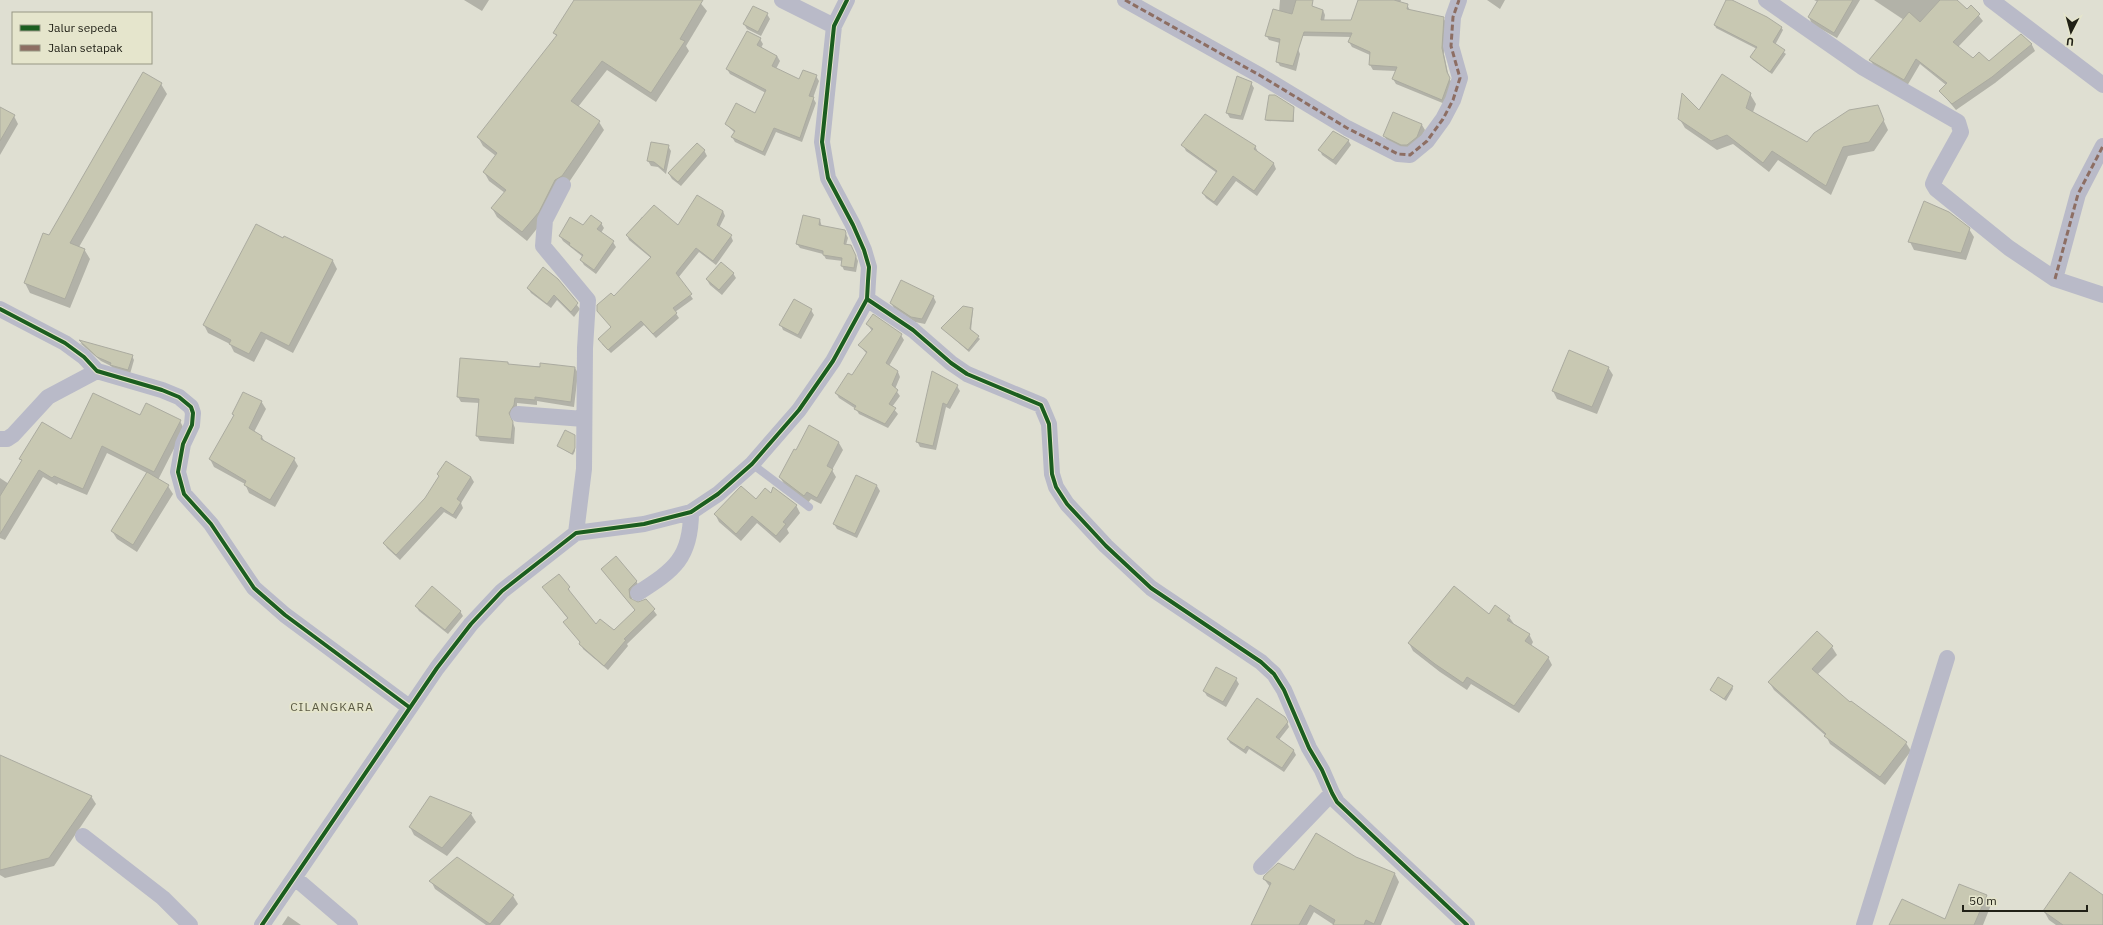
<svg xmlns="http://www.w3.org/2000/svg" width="2103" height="925" viewBox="0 0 2103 925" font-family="'IBM Plex Sans',sans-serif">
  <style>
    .shadow { fill: #0003 }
    .building { fill: #c8c8b2; stroke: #ababa0 }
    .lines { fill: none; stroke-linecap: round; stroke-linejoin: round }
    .lane { stroke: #b9bac8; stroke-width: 8 }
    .street { stroke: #b9bac8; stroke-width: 16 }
    .quiet { stroke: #8d6e63; stroke-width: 3; stroke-dasharray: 6 3; stroke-linecap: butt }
    .cycleway-casing { stroke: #e5e5cc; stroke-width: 6 }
    .cycleway { stroke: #1b5e20; stroke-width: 4 }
    .labels { text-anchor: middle; stroke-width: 3.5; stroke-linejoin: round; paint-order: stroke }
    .quarter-label { font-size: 12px; letter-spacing: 1px; fill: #5a5943; stroke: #e5e5cc }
  </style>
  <rect width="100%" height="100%" fill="#dfdfd2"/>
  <path class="shadow" d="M464,0H489L482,11Z
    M575,0H698L707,11L686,46L689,51L656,102L607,70L578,107L599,122L604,130L543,221L527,241L497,217L492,208L505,193L489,181L484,172L496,156L483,146L478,137L557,37L554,33Z
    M1280,0H1297L1298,49L1300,54L1296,71L1280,66L1277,61L1280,43L1269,40L1266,35L1279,12Z
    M1359,0H1401L1400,3L1407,5L1410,10L1443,18L1446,22L1444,54L1449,78L1452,83L1445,104L1396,84L1393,79L1396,71L1373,70L1370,65V55L1352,47L1349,42L1351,37L1303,36L1301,32L1323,10L1325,15L1324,21H1352Z
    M1487,0H1505L1500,9Z
    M1727,0L1781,27L1783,30L1775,45L1786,54L1772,74L1753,60L1751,57L1757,49L1716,28L1715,25Z
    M1814,0H1860L1837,38L1812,24L1809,17L1818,2Z
    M1874,0H1956L1967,10L1971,6L1983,21L1958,47L1973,59L1989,63L2021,36L2032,45L2035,51L1995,83L1956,110L1940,91L1946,85L1920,64L1907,86L1874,66L1870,60L1904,20Z
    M767,14L770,19L761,36L747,29L744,24Z
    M760,39L763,44L761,48L777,56L780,61L776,69L800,80L816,76L819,81L813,98L816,103L802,142L776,132L765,156L735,142L732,137L735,133L726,124L756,115L766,93L730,74L727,69Z
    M1251,83L1254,88L1243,120L1230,118L1227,113Z
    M161,84L167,94L79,247L84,249L90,259L70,308L30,293L25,283L44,234L50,236Z
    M1750,94L1756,104L1753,112L1807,143L1877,106L1888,130L1874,151L1848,156L1831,195L1778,160L1769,172L1733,144L1717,150L1685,128L1679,118Z
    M1293,108L1294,122L1267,121L1266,119Z
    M0,109L14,116L18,124L0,155Z
    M1422,125L1425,130L1419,142L1404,150L1387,141L1384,135Z
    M1348,140L1351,145L1336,165L1322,155L1320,150Z
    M1183,145L1255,146L1258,152L1274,164L1276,169L1257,196L1236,181L1217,206L1206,198L1203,193L1217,173L1186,151Z
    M668,146L671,151L666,174L658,167L651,166L648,161Z
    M704,150L707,156L681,186L672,179L669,174Z
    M723,211L725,216L719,228L731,236L733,241L716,265L699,252L678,278L693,299L675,312L679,318L656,338L644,325L611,353L602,344L612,328L598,310L614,298L651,258L629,240L627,235L642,217L679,227Z
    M804,216L820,220L822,227L844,230L848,238L846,245L853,250L858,261L856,272L844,270L842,266L843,261L826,259L823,254L800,248L797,244Z
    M601,223L604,228L601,233L613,242L616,247L596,274L584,265L581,260L583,257L563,241L560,236L583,226Z
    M1969,229L1974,237L1966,260L1914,250L1910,242Z
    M284,238L333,261L337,269L293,353L266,339L254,362L234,352L230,344L208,333L204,325Z
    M733,273L736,278L722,295L710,285L707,280Z
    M557,279L580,309L574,317L557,300L551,308L531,293L528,288Z
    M933,296L936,302L925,324L915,322L894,308L891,303Z
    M973,309L971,331L980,339L969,352L943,329Z
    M811,310L814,315L801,339L783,330L781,325Z
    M867,324L901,335L904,340L889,366L898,372L900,377L895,389L900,396L892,407L898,414L888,428L859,414L856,409L839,398L836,393L852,377L867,354L859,345L872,331Z
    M80,343L132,356L134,360L130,374L113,369L111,366L101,361Z
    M508,363L509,365L575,368L578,373L574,407L537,401V405L517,403V411L511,418L515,428L514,444L480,441L477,436L480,403L461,402L458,397Z
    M1608,367L1613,375L1597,414L1557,399L1553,391Z
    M933,373L957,386L960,391L950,409L946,407L936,450L920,447L917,441Z
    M261,401L266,409L254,432L262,437L265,442L294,459L298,466L275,507L249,493L245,484L214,467L210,459L235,416Z
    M140,416L180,421L184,429L158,480L168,486L173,494L137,552L117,539L112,531L147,473L107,453L87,495L58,483L57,485L43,477L5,540L0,538V478L9,484L22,462L21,459Z
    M809,427L839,443L843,450L832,470L836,477L821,504L811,499L808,503L784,484L780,477L797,451Z
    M574,436L575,451L573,455L558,446Z
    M471,477L474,482L461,503L463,508L456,519L444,512L400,560L387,548L384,543Z
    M877,486L880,491L857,538L837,529L834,524Z
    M771,494L796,505L800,513L787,529L789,533L780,543L757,523L741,541L719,522L715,514Z
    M602,570L636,581L639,586L632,595V601L638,604L646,600L657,615L627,644L628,646L608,670L583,649L581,643L568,627V619L547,592L569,588L570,594L596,625L614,631L636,611Z
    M416,606L460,611L463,616L448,634L419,611Z
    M1495,607L1509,617L1514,624L1529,634L1533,642L1531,646L1548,657L1552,665L1519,713L1471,684L1467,690L1440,672L1413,651L1409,643L1489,615Z
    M1817,632L1832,647L1837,655L1817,675L1850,703L1906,743L1911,751L1885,785L1830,744L1826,736L1774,690L1769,682Z
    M1236,679L1239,684L1226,707L1207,696L1204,691Z
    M1732,686L1733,689L1726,701L1711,690Z
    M1287,722L1289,727L1278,741L1294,751L1296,755L1284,772L1249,749L1246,754L1230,743L1228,739Z
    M0,756L91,796L96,804L54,866L5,878L0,875Z
    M430,797L471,814L476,822L447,856L414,835L410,827Z
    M1356,857L1395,874L1399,882L1381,925H1334L1314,912L1307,925H1252L1270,887L1264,879Z
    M431,881L513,896L518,904L500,925H486L435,889Z
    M1986,896L1991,905L1983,925H1891L1945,921Z
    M2103,896V925H2056L2049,920L2044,911Z
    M288,916L301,925H282Z"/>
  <path class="building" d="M574,0H703L680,39L685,41L651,93L602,61L571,101L600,121L562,176L555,180L539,212L522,232L491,208L506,190L483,172L497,153L477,137L557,35L553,33Z
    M1296,0H1313L1312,6L1323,10L1321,20H1351L1358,0H1394L1408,4L1407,9L1444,17L1442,48L1447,72L1450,78L1442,100L1392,79L1397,67L1369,65L1370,52L1348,42L1352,33L1304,32L1293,66L1276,62L1280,39L1265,36L1273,9L1292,14Z
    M1726,0H1732L1767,17L1782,27L1773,42L1785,50L1770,72L1750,57L1757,47L1714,25Z
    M1818,0H1853L1834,33L1808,17Z
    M1940,0H1957L1967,9L1971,5L1980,14L1953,42L1973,58L1979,52L1989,61L2021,34L2032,44L1992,77L1952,104L1939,91L1947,83L1916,59L1904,80L1869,60L1909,12L1920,22Z
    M753,6L768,13L758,32L743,24Z
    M747,31L761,38L757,45L777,56L772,66L799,79L803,70L817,75L809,96L814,97L800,138L774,128L763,152L731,137L735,131L725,124L736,103L755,113L766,90L726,69Z
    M143,72L162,83L70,243L85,249L65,299L24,283L43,233L49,235Z
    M1722,74L1751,93L1746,108L1807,142L1814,133L1849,110L1878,105L1884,120L1869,142L1843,147L1826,186L1772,151L1763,163L1727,135L1711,141L1678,119L1682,93L1699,110Z
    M1237,76L1252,82L1241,116L1226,113Z
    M1269,95H1275L1294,107L1293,121L1265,120Z
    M0,107L15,115L0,141Z
    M1393,112L1422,124L1417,137L1407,145H1401L1383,136Z
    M1205,114L1256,146L1254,149L1274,163L1254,191L1233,176L1214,202L1202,193L1217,171L1181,145Z
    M1333,131L1349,140L1333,160L1318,150Z
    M651,142L669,145L664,170L654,162L647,161Z
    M697,143L705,150L678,182L668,173Z
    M697,195L723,211L717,225L732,235L713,261L696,248L676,273L692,294L673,308L677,313L653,334L641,321L608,350L598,339L611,327L597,311V305L611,293L614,296L651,257L626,235L654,205L678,225Z
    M1924,201L1949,212L1970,228L1961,253L1908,242Z
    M591,215L602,223L597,229L614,241L594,270L580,260L583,255L569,245L570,243L559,236L570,217L583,225Z
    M803,215L820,219L819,225L845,230L846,233L844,244L851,245L856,256L854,268L841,266L842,258L823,255V251L796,244Z
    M256,224L283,238L284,236L333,260L289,346L261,332L249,354L229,344L231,340L203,325Z
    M721,262L734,273L719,290L706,279Z
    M543,267L558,279L578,303L571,312L554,295L547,304L527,288Z
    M901,280L934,296L922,319L911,317L890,303Z
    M794,299L812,309L798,335L779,325Z
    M963,306L973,308L970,329L979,336L968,350L941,328Z
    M873,314L902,334L886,363L898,371L892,385L898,390L889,404L896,408L885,424L854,409L856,406L835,393L848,373L852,375L867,352L858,345L873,329L866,324Z
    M79,340L133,355L128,370L110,365L111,363L97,357Z
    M1569,350L1609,367L1592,407L1552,391Z
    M460,358L508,362V364L540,367V363L575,367L571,402L535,397V400L515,398L514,405L509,413L513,422L511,439L476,436L479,399L457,397Z
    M932,371L958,385L947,405L943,403L933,446L916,442Z
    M243,392L262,401L249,428L262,436L261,439L295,458L270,500L244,485L246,481L209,459L234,415L232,414Z
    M93,393L140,415L146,403L181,420L154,472L102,446L83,489L54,476L52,478L39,470L0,534V496L22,460L19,459L42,422L71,439Z
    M809,425L839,442L827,466L833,469L817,498L807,492L804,496L779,477L794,449L796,450Z
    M565,430L575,435V448L572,454L557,446Z
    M446,461L471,477L457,499L461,502L453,515L441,507L396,555L383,543L425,498L439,476L437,474Z
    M147,472L169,485L133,545L111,531Z
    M856,475L877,485L855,534L833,524Z
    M741,486L756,499L765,488L771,493L773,487L797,505L783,522L786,524L776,536L752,516L736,534L714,514Z
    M616,556L637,581L629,589L630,598L638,602L646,599L655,609L624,639L626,640L604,666L579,644L580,642L563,622L568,618L542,587L559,574L570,587L568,589L596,624L600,619L614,630L635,610L601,569Z
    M432,586L461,611L445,630L415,606Z
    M1454,586L1489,614L1495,605L1510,616L1507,620L1530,634L1525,641L1549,657L1514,706L1467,677L1463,683L1435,664L1408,643Z
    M1817,631L1833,646L1812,669L1850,702L1851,701L1907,742L1880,777L1824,736L1826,734L1768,682Z
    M1216,667L1237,678L1223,702L1203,691Z
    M1718,677L1733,686L1724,699L1710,690Z
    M1257,698L1285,717L1288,722L1276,737L1294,750L1282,768L1247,746L1244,750L1227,739Z
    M0,755L92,796L49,858L0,870Z
    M430,796L472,813L442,848L409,827Z
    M1316,833L1356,857L1395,873L1374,924L1366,920L1364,925H1333L1335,920L1310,905L1299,925H1251L1271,883L1263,879L1264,876L1278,863L1294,870Z
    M457,857L514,895L490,924L429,881Z
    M2070,872L2103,895V925H2063L2043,911Z
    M1959,884L1987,895L1974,925H1889L1902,899L1945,919Z"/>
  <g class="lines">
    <path class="lane" d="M752,464L809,507"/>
    <path class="street" d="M782,0L834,26
      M1125,0L1261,76L1347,128L1398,154L1410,155L1427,141L1443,119L1453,100L1460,78L1451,46L1453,17L1459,0
      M1766,0L1862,67L1958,122L1961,132L1936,177L1933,184L1936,189L2009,248L2055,279L2103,295
      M1991,0L2103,85
      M563,185L545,220L543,246L588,300L585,348L584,469L576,533
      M2055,279L2078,194L2103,146
      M867,299L913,330L951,363L967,374L1041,405L1049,424L1052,474L1056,487L1067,504L1106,546L1151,588L1261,662L1274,674L1284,690L1309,748L1322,770L1332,793L1337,802L1467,925
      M0,309L65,343L84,357L97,371L162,390L179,397L191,407L193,413L192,425L183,444L178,472L184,494L211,524L254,588L285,615L409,707
      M518,414L584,419
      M0,439H7L13,435L48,397L97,371
      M638,593C674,570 691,558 691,512
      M83,836L163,898L190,925
      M1261,867L1332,793
      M295,878L350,925
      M262,925L437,668L471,624L502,591L576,533L644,524L691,512L718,494L752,464L799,410L833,361L867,299L868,281L869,267L864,250L853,225L828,178L822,142L834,26L847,0
      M1864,925L1947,658"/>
    <path class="quiet" d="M1125,0L1261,76L1347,128L1398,154L1410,155L1427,141L1443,119L1453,100L1460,78L1451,46L1453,17L1459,0
      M2055,279L2078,194L2103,146"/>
    <g class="cycleway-casing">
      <path id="cycleway" d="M867,299L913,330L951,363L967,374L1041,405L1049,424L1052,474L1056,487L1067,504L1106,546L1151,588L1261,662L1274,674L1284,690L1309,748L1322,770L1332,793L1337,802L1467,925
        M0,309L65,343L84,357L97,371L162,390L179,397L191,407L193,413L192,425L183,444L178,472L184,494L211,524L254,588L285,615L409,707
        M262,925L437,668L471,624L502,591L576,533L644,524L691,512L718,494L752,464L799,410L833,361L867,299L868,281L869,267L864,250L853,225L828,178L822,142L834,26L847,0"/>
    </g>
    <use href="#cycleway" class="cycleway"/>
  </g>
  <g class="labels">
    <g class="quarter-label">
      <text x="332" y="711">CILANGKARA</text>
    </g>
  </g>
  <rect x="12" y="12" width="140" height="52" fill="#e5e5cc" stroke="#979784"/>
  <rect x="20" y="25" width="20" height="6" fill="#1b5e20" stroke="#979784"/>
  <text x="48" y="32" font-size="12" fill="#212117">Jalur sepeda</text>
  <rect x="20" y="45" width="20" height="6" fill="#8d6e63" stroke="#979784"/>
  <text x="48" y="52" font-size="12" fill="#212117">Jalan setapak</text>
  <g transform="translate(2071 32) rotate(186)" stroke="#e5e5cc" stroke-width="3" paint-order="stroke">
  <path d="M0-3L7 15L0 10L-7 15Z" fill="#212117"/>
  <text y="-6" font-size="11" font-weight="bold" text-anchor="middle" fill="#212117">U</text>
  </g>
  <path d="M1963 905v6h124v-6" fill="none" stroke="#212117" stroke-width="2"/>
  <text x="1969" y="905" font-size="12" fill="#212117" stroke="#e5e5cc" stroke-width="3" paint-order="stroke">50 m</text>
</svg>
